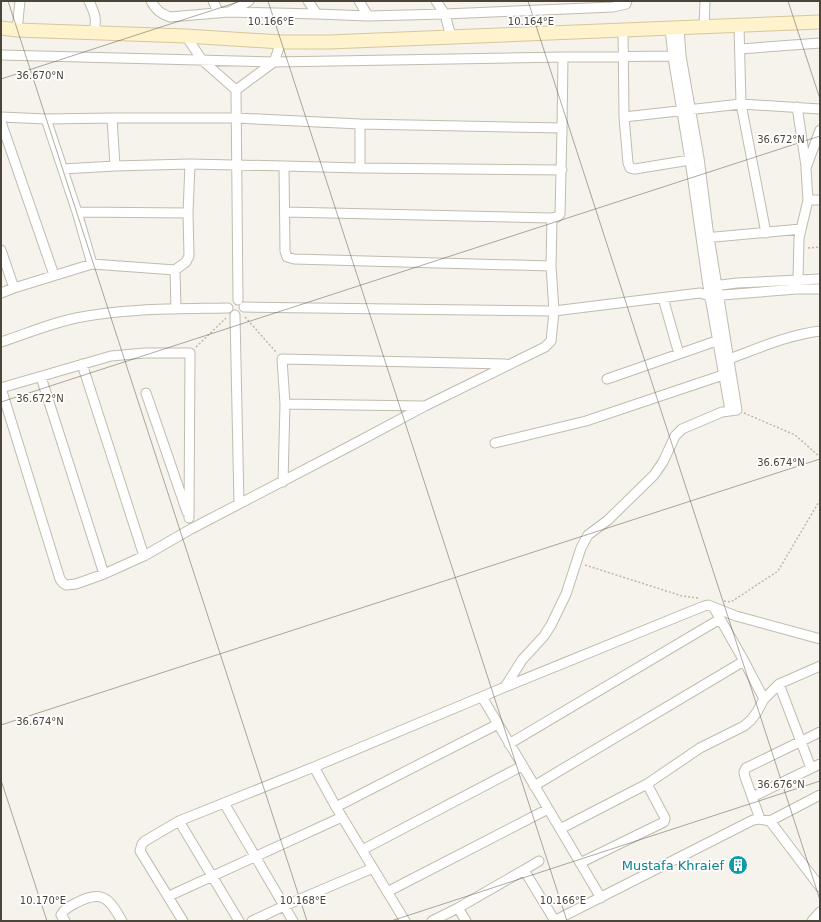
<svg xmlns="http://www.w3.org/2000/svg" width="821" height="922" viewBox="0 0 821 922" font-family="'DejaVu Sans',sans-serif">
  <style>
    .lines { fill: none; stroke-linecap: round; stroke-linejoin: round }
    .street-casing { stroke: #c2bbae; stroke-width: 11 }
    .secondary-casing { stroke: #d6c79b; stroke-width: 15 }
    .path { stroke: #c4b79f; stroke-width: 1.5; stroke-dasharray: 2 2; stroke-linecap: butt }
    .street { stroke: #fff; stroke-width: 9 }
    .secondary { stroke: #fff3cd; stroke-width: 13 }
    .ticks { fill: none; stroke: #4b4439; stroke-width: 1; stroke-opacity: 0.45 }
    .labels { text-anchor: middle; stroke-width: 3.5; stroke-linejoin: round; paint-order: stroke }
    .culture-label { font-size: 13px; fill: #0d838f; stroke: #fff; text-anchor: end }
    .ticks-label { font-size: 10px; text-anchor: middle; fill: #4b4439; stroke: #fff; stroke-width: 3.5; stroke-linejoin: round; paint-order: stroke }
  </style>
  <rect width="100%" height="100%" fill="#f6f3ec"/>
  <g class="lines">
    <g class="street-casing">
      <path id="street" d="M89,1C95,14 97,18 94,33
        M151,1C156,10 161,14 170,17L228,12L317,14L368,16L445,14
        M213,1L219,13
        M308,1L317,14
        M359,1L368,16
        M436,1L445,14
        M229,12L249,1
        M704,27L705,1
        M670,28L673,57L690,160L708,286L730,410
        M623,29L624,117
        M17,30L20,1
        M186,36L202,60L236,90L238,300
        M451,37L445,14L613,7L626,4L627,1
        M740,49L820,43
        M1,55L274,62L563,57L681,56
        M236,90L274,62L281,42
        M797,107L806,166
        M1,117L46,119L112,118L115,166L190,164L188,213L189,256L186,262L175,270L176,309
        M112,118H236L360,124
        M1,122L54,275
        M820,130L806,168L808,200H820
        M696,159L635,169L630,168L628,163L624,117L741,104L739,26
        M190,164L284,166L285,251L287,257L294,259L551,266L552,218L557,217L560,214L562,128
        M284,166L360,168
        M63,169L115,166
        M562,170L360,168V124L562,128L563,57
        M77,212L188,213
        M285,212L552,218
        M766,233L741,104L820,109
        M704,238L801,229
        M1,250L14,288L1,293
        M92,264L175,270
        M798,279L799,238L808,200
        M713,286L737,283L820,279
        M14,288L92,264L77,212L46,119
        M663,298L679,354
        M244,307L554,311L551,266
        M235,315L239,504
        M1,342C26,334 51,323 76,318C126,308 178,309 228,308
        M729,359C759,348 788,335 820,331
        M82,364L144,556
        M41,377L104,574
        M607,379L722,339
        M1,388L60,579L63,583L66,585L76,584L104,574L144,556L191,529L352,445L425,406L545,347L551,341L554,311L700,293L710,296L797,289H820
        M1,388L111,356L145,353H190L189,518
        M146,393L187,512
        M285,404L423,406
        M495,443L586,421L729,373
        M283,482L285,404L282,359L505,364
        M744,661L764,699
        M779,684L811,768
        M505,687L522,660L544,636L551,625L566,594L581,548L588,535L608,520L654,475L663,462L675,436L682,429L722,412L737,410L709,237L699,158L681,56L679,28
        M482,697L601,898
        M509,744L720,619
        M314,767L336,807L405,921
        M534,786L744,661L714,608
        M820,795L770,821L820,887
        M752,797L820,764
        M224,803L293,921
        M336,807L498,724
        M760,819L745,777L744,772L746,768L820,732
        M179,821L239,921
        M560,829L647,784L700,748L744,726L751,720L757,712L764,699L779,684L820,666
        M362,850L522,766
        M580,863L664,822L665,818L647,784
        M524,870L539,861
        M387,892L548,809
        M169,896L342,817
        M458,908L466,921
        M65,921L61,915C64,909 70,906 76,903C102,889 109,898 122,921
        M183,921L140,851L142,844L145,841L179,821L314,767L505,687L704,606L708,605L736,616L820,639
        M252,921L284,906L373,868
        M432,921L458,908L524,870L555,921
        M554,921L753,820L760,819L770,821
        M812,921L820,912"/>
    </g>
    <g class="secondary-casing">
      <path id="secondary" d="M1,28L17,30L186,36L281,42H329L820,22"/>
    </g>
    <path class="path" d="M808,248L820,247
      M245,317L277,353
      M196,347L226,318
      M744,413L795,435L820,457
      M585,565L682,596L699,598
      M724,601L731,602L778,571L820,500"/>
    <use href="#street" class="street"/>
    <use href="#secondary" class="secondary"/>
  </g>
  <path class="ticks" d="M8,1L307,921M268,1L567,921M528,1L820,900M788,1L820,99M1,79L241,1M1,402L820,136M1,725L820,459M1,780L47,921M391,921L820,781"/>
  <defs>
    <g id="building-disc" transform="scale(1)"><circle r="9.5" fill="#0f9aa8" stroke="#fff"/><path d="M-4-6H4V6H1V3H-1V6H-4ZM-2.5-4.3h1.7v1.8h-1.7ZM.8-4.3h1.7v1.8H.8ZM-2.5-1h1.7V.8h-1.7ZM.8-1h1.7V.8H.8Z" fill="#fff"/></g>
  </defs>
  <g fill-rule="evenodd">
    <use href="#building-disc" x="738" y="865"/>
  </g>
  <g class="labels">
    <g class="culture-label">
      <text x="724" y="870">Mustafa Khraief</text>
    </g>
  </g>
  <g class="ticks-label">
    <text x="271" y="25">10.166°E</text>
    <text x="531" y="25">10.164°E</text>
    <text x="40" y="79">36.670°N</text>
    <text x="781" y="143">36.672°N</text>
    <text x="40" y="402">36.672°N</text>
    <text x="781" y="466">36.674°N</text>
    <text x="40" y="725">36.674°N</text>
    <text x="781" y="788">36.676°N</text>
    <text x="43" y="904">10.170°E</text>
    <text x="303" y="904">10.168°E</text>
    <text x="563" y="904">10.166°E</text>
  </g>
  <rect width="821" height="922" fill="none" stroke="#4b4439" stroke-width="4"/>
</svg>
